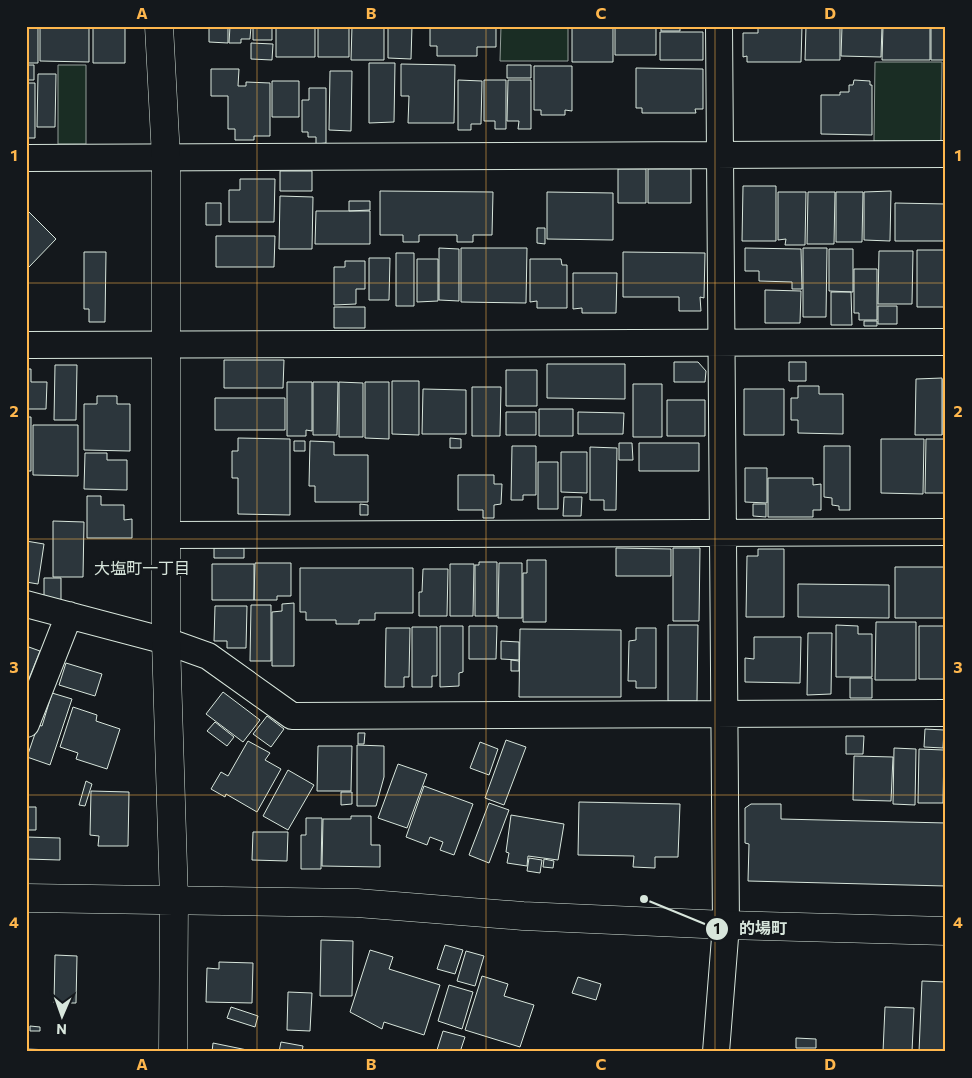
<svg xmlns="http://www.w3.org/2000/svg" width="972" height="1078" viewBox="0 0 972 1078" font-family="Commissioner,'Noto Sans JP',sans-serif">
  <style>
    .green { fill: #1a2d24; stroke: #939e99 }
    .building { fill: #2c363c; stroke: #d8e6dc }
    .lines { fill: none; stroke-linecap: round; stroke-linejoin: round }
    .street-casing { stroke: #d8e6dc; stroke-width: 28 }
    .secondary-casing { stroke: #d8e6dc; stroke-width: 29 }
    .street { stroke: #14181c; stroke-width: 26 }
    .secondary { stroke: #14181c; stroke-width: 28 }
    .grid { fill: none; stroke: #ffb74d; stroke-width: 1; stroke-opacity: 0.55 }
    .labels { text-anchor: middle; stroke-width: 4; stroke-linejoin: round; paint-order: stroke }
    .neighbourhood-label { font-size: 16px; fill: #d8e6dc; stroke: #14181c }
    .leader { fill: none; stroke: #d8e6dc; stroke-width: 2 }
    .callout-dot { fill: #d8e6dc; stroke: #14181c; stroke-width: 2 }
    .mark-label { font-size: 15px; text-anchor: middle; font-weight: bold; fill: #111 }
    .callout-label { font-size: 16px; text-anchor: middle; font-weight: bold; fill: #d8e6dc; stroke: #14181c; stroke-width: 4; stroke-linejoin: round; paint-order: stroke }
    .neatline { fill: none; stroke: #ffb74d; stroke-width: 2 }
    .grid-label { font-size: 16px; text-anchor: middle; font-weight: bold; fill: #ffb74d }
  </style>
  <rect width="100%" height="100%" fill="#14181c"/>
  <path class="green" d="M501,26H568V61H500Z
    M875,62H942L941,142L874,141Z
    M58,65H86V144H58Z"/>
  <path class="building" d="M26,26H38V63H26Z
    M40,26H89V62L40,61Z
    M93,26H125V63H93Z
    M209,26H228V43L209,42Z
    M230,26H251L250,39H241V43H229Z
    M253,26H272V40H253Z
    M276,26H315V57H276Z
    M318,26H349V57H318Z
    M352,26H384V60H351Z
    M388,26H412L411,59L388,58Z
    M430,26H496V47H477V56H437V46H430Z
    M572,26H613V62H572Z
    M615,26H656V55H615Z
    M661,26H680V31H661Z
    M758,26H802L801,62H747V56L743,57V33H758Z
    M806,26H840V60H805Z
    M842,26H882L881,57L841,56Z
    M883,26H930V60H882Z
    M931,26H946V60H931Z
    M660,32H703V60H660Z
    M251,43L273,44L272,60L251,59Z
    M369,63H395L394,122L369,123Z
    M401,64L455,65L454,123H408L409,96H401Z
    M26,65H34V80H26Z
    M507,65H531V78H507Z
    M534,66H572V111L565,110V115H541V110H534Z
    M636,68L703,69V109H695L696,113H642V108H636Z
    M211,69H239L238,86H246V82L270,83V136H254V140H235V129H228V96H211Z
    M330,71H352L351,131L329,130Z
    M38,74H56L55,127H37Z
    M458,80L482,81L481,124H471V130H458Z
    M484,80H506V129H495V121H484Z
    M508,80H531V129H518L519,121H507Z
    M854,80L870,81V85H872V135L821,134V95H840V92H849V85H853Z
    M272,81H299V117H272Z
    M26,83H35V138H26Z
    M309,88H326V143L316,144V137H308V132H302V100H309Z
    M618,169H646V203H618Z
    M648,169H691V203H648Z
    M280,171H312V191H280Z
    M240,179H275L274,222H229V190H240Z
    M743,186H776V241H742Z
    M380,191L493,192L492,235H473V242H457V235H419V242H403V235H380Z
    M891,191L890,241L864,240V192Z
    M547,192L613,193V240L547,239Z
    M778,192H806L805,245H785L786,239L778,240Z
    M808,192H835L834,244H807Z
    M836,192H863L862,242H836Z
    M280,196L313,197L312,249H279Z
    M349,201H370V210L349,211Z
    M206,203H221V225H206Z
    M895,203L946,204V241H895Z
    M26,209L56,239L29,267L26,264Z
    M316,211H370V244H315Z
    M537,228H545V244L537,243Z
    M216,236H275L274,267H216Z
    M439,248L459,249V301L439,300Z
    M461,248H527L526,303L461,302Z
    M745,248L801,249L802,289H792V282L759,281V271H745Z
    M803,248H827L826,317H803Z
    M829,249H853V292L829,291Z
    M917,250H945V307H917Z
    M879,251H913L912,304H878Z
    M84,252H106L105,322H89V309H84Z
    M623,252L705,253L704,298L700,297L701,311H679V297H623Z
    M396,253H414V306H396Z
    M369,258H390L389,300H369Z
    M417,259H438V301L417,302Z
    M530,259H561L562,265H567V308H537V301L530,302Z
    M345,261H365V289H356V304L334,305V267H345Z
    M854,269H877V320H859V313H854Z
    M573,273H617L616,313H582V308L573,309Z
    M765,290L801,291L800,323H765Z
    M831,292H851L852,325H831Z
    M878,306H897V324H878Z
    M334,307H365V328H334Z
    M864,321H877V326H864Z
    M224,360H284L283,388H224Z
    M674,362H698L706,371L705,382H674Z
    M789,362H806V381H789Z
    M547,364H625V399L547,398Z
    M55,365H77L76,420H54Z
    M26,369H31V382H47L46,409H26Z
    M506,370H537V406H506Z
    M942,378V435H915L916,379Z
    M943,379H946V435H943Z
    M392,381H419V435L392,434Z
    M287,382H312V431L306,430V436H287Z
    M313,382H338L337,435H313Z
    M339,382L363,383V437H339Z
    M365,382H389V439L365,438Z
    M633,384H662V437H633Z
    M798,386H819V394H843V434L798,433V420H791V398H798Z
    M472,387H501L500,436H472Z
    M423,389L466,390V434H422Z
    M744,389H784V435H744Z
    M97,396H117V404H130V451L84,450V404H97Z
    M215,398H285V430H215Z
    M667,400H705V436H667Z
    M539,409H573V436H539Z
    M506,412H536V435H506Z
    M578,412L624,413L623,434H578Z
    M26,417H31V471H26Z
    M33,425H78V476L33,475Z
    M238,438L290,439V515L238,514V478H232V451H238Z
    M450,438L461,439V448H450Z
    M881,439H924L923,494L881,493Z
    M926,439H946V493H925Z
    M294,441H305V451H294Z
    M310,441L334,442V455H368V502H315V486H309Z
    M619,443H632L633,460H619Z
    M639,443H699V471H639Z
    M512,446H536V495H523V500H511Z
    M824,446H850V510H839V506L832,505V498L824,497Z
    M590,447L617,448L616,510H604V500H590Z
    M561,452H587V493L561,492Z
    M85,453H107V460H127V490L84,489Z
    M538,462H558V509H538Z
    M745,468H767V503L745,502Z
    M458,475H494V484H502L501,504L494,505V518H483V510H458Z
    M768,478H813V485L821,484V510H813V517H768Z
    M87,496H101V505H124V520L132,519V538H87Z
    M564,497H582L581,516H563Z
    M360,504L368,505V515H360Z
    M753,504H766V517L753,516Z
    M53,521L84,522L83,577H53Z
    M26,541L44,544L38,584L26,582Z
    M214,548H244V558H214Z
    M616,548L671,549V576H616Z
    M673,548H700L699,621H673Z
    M758,549H784V617H746L747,556H758Z
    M527,560H546V622H523V573H527Z
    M479,562H497V616H475V565H479Z
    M255,563H291V596H277V600H254Z
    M499,563H522V618H498Z
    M212,564H254V600H212Z
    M450,564H474L473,616H450Z
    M895,567H946V618H895Z
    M300,568H413V613H375V620H359V624H336V620H306V612H300Z
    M423,569H448L447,616H419V592H422Z
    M44,578H61V601H44Z
    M798,584L889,585V618L798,617Z
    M294,603V666H272V612L282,611V604Z
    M251,605H271V661H250Z
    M215,606H247L246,648H227V641H214Z
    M876,622H916V680H875Z
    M668,625H698L697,701H668Z
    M836,625L858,626V634H872V677H836Z
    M440,626H463V672L459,673V686L440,687Z
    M469,626H497L496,659H469Z
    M919,626H946V679H919Z
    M412,627H437V676H432V687H412Z
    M386,628H410L409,677H404V687H385Z
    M636,628H656V688H636V681H628L629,641L636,640Z
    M520,629L621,630V697H519Z
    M808,633H832L831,694L807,695Z
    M754,637H801L800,683L745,682V658L754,659Z
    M501,641L519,642V660L501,659Z
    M26,646L40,651L26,686Z
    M511,660L519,661V671H511Z
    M66,663L102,674L95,696L59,685Z
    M850,678H872V698H850Z
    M223,692L260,720L243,742L206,714Z
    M52,693L72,699L50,765L27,757L38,725L42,726Z
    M73,707L97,715L96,721L120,729L107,769L76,759L78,753L60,747Z
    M267,716L284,729L271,747L253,734Z
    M215,722L234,737L227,746L207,731Z
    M925,729L944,730L943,748L924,747Z
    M358,733H365L364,744H358Z
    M846,736H864L863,754H846Z
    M506,740L526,747L504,805L485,798Z
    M248,741L270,753L265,760L281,769L257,812L226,794L225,797L211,789L221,772L228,776Z
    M480,742L498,749L489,775L470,768Z
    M357,745L384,746V777L376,806H357Z
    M318,746H352L351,791H317Z
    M894,748L916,749L915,805L893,804Z
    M919,749L944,750L943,803H918Z
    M854,756L893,757L891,801L853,800Z
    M398,764L427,774L407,828L378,818Z
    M288,770L314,785L288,830L263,816Z
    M86,781L92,784L85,806L79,805Z
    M424,786L473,804L454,855L440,850L443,842L430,837L427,845L406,837Z
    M91,791L129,792L128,846H98L99,836L90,835Z
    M341,792H352V804L341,805Z
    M579,802L680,804L678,857H655V868L633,867L634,856L578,855Z
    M489,803L509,810L489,863L469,855Z
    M751,804H781V819L946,823V886L748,881L749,844L745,843V808Z
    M26,807H36V830H26Z
    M511,815L564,824L558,860L528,856L527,866L507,863L509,853L506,852Z
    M351,816H371V845H380V867L322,866L323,819H351Z
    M306,818H322L321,869H301V835H306Z
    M253,832H288L287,861L252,860Z
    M26,837L60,838V860L26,859Z
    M529,858L542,860L540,873L527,871Z
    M544,859L554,861L553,868L543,867Z
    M321,940L353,941L352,996H320Z
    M445,945L463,950L455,974L437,969Z
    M370,950L393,957L389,969L440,985L424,1035L384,1022L382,1029L350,1012Z
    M466,951L484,956L475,986L457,981Z
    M55,955L77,956L76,1003H54Z
    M219,962L253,963L252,1003L206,1002L207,968L219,969Z
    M482,976L508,984L504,996L534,1005L520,1047L465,1030Z
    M578,977L601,984L596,1000L572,993Z
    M922,981L946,982V1052H919Z
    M449,985L473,992L462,1029L438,1021Z
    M288,992L312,993L310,1031L287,1030Z
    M231,1007L258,1016L255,1027L227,1018Z
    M885,1007L914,1008L912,1052H883Z
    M30,1026L40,1027V1031H30Z
    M443,1031L465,1037L460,1052H442L437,1050Z
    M796,1038L816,1039V1048H796Z
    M281,1042L303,1046L302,1052H279Z
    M213,1043L252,1051V1052H212Z
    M26,1049L51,1050V1052H26Z"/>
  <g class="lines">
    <g class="street-casing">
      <path id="street" d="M26,158L946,154
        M26,345L946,342
        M166,535L946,532
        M26,604L166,641L208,656L292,716L946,713
        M26,724L69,615
        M716,1052L726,925L719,26"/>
    </g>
    <g class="secondary-casing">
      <path id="secondary" d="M159,26L166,157V641L174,900L173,1052
        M26,898L357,903L523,916L726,925L946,931"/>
    </g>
    <use href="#street" class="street"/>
    <use href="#secondary" class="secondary"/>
  </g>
  <path class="grid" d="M257,26V1052M486,26V1052M715,26V1052M26,283H946M26,539H946M26,795H946"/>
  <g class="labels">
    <g class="neighbourhood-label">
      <text x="142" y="574">大塩町一丁目</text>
    </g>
  </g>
  <path class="leader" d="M644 899L717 929"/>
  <g class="callout-dot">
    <circle cx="644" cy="899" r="5"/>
    <circle cx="717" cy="929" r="12"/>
  </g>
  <g class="mark-label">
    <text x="717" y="934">1</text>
  </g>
  <g class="callout-label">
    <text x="763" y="934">的場町</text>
  </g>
  <rect width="972" height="1078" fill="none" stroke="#14181c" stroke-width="55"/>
  <g transform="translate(62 1016) rotate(182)" stroke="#14181c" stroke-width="4" paint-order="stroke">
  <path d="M0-4L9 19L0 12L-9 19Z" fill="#d8e6dc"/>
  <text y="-8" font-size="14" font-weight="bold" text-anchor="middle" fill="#d8e6dc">N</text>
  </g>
  <rect x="28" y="28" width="916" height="1022" class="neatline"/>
  <g class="grid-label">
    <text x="142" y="19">A</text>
    <text x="371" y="19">B</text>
    <text x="601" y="19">C</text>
    <text x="830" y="19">D</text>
    <text x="14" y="161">1</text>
    <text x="958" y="161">1</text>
    <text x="14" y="417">2</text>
    <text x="958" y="417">2</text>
    <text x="14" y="673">3</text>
    <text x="958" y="673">3</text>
    <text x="14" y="928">4</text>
    <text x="958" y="928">4</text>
    <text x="142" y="1070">A</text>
    <text x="371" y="1070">B</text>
    <text x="601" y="1070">C</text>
    <text x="830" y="1070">D</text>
  </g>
</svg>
